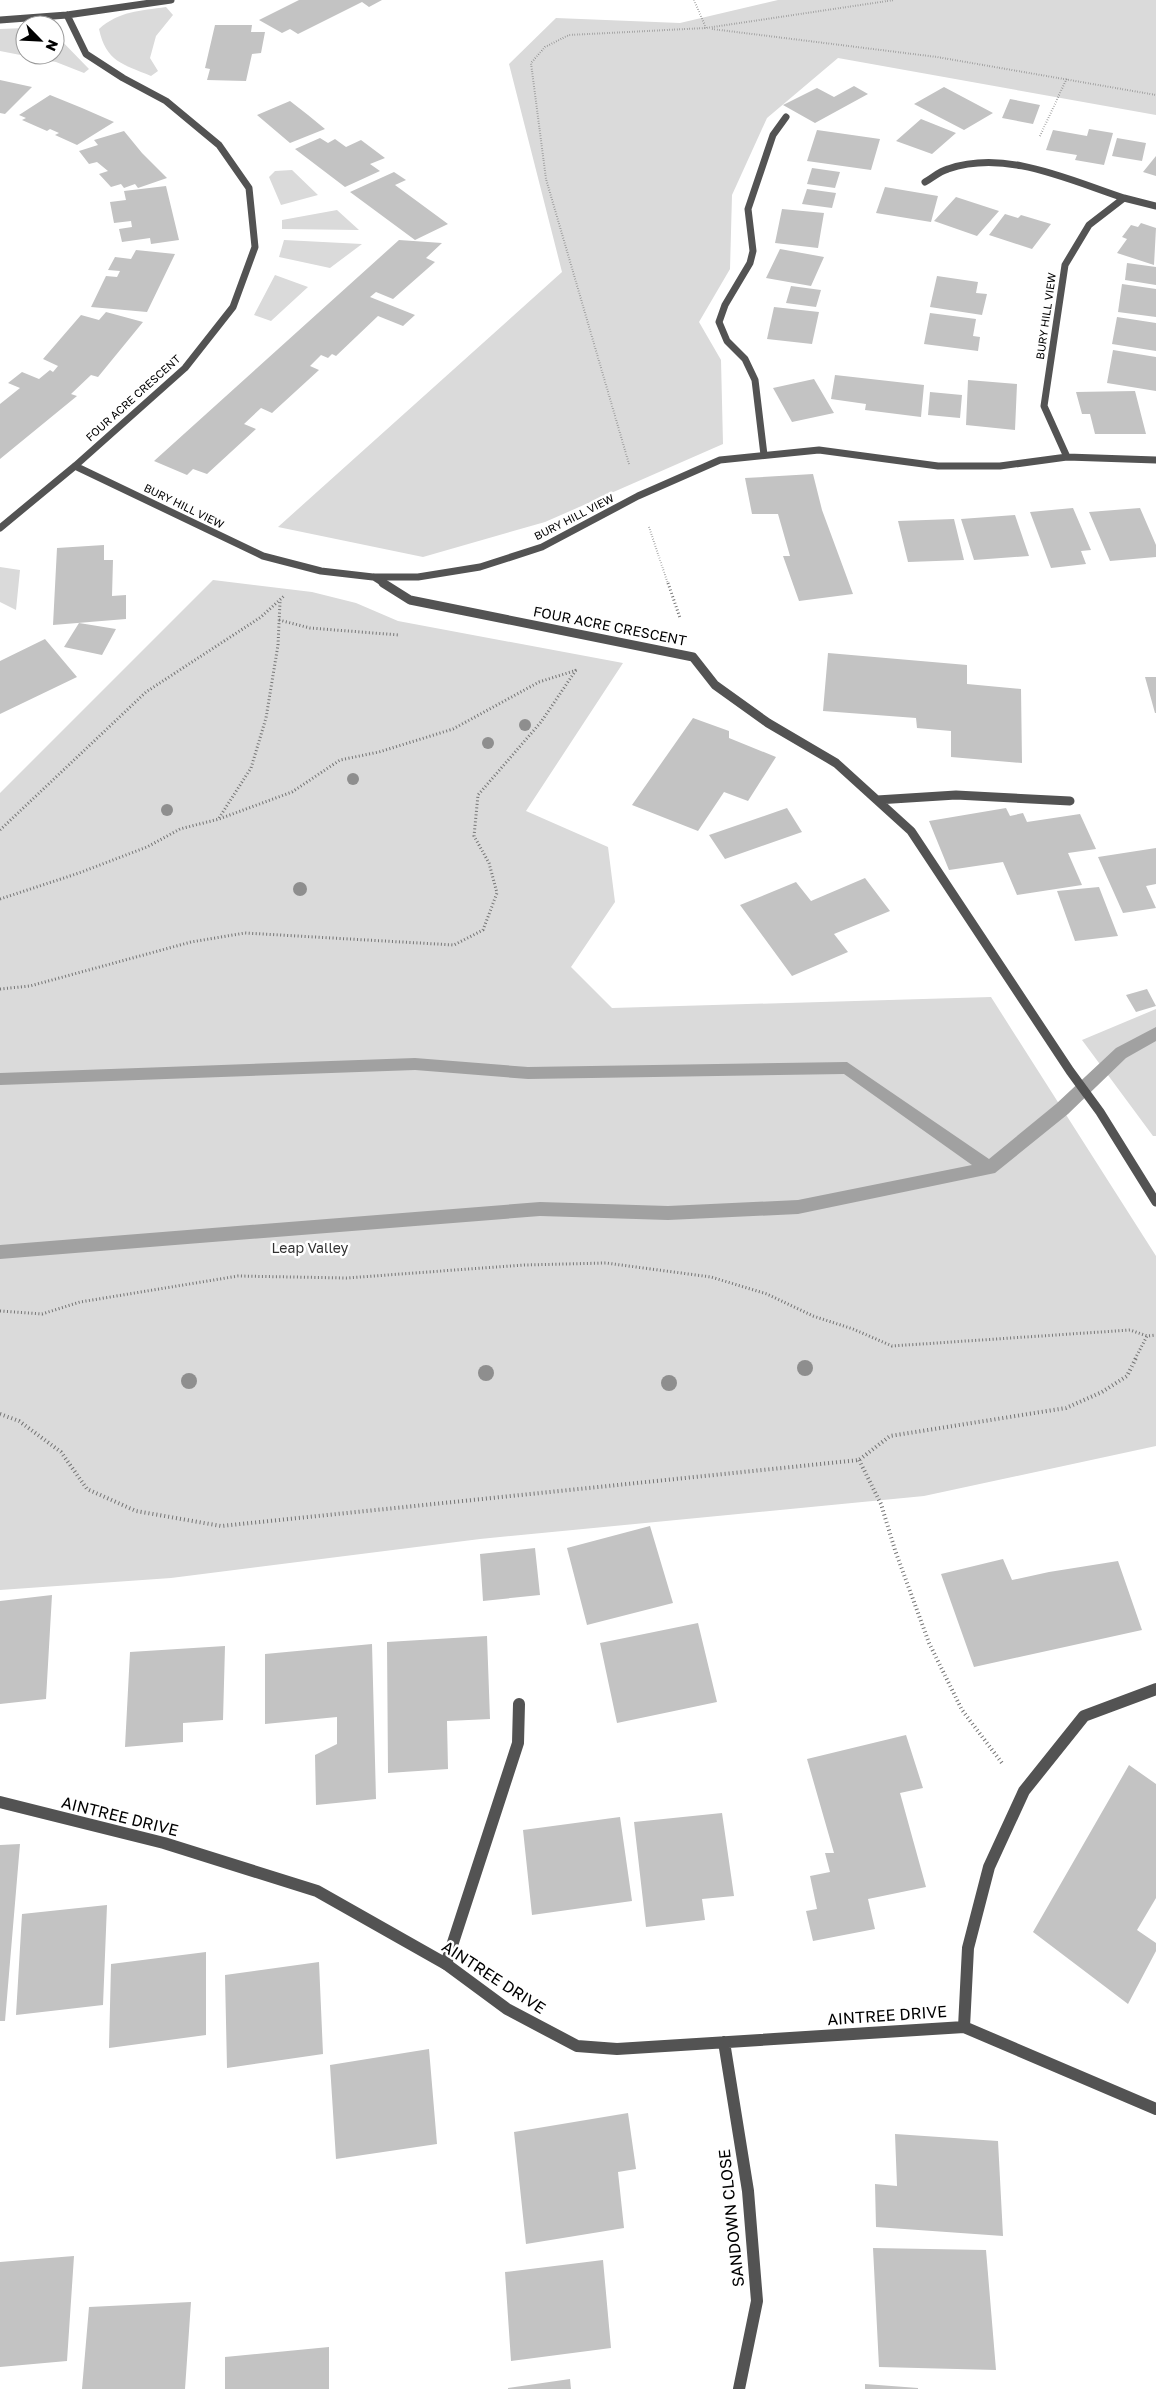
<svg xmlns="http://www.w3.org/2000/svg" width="1156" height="2389" viewBox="0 0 1156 2389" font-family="'Golos Text',sans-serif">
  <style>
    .green { fill: #dadada }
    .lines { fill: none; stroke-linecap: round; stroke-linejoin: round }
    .stream { fill: #a1a1a1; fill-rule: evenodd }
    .building { fill: #c3c3c3 }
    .path-far2 { stroke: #757575; stroke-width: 2; stroke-dasharray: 0.5 2; stroke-linecap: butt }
    .path-far1 { stroke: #757575; stroke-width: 3; stroke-dasharray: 1 2.5; stroke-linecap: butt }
    .path { stroke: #757575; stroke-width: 4; stroke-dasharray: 1 3; stroke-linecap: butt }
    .lane-far1 { stroke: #535353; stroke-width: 7 }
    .lane { stroke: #535353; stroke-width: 12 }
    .street-far2 { stroke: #535353; stroke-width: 7 }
    .street-far1 { stroke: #535353; stroke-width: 9 }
    .street { stroke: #535353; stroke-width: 12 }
    .tree { fill: #8e8e8e }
    .labels { text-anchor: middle; stroke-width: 5; stroke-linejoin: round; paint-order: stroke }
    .far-street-label { font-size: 11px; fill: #000; stroke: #fff }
    .street-label { font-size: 14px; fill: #000; stroke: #fff }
    .park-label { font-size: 14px; fill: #313131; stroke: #fff }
    .near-street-label { font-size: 16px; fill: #000; stroke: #fff }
  </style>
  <rect width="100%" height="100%" fill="#fff"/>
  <path class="green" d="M778,0H1156V115L838,58L767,118L732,195L730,269L699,322L721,360L723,444L545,522L423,557L278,527L562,272L509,64L556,18L680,23Z
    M166,7L173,15L156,36L150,58L158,71L151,76C123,64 106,62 99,29C119,11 140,11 166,7Z
    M25,28V55H55V34L89,69L84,73L56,62L0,51V29Z
    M292,170L318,195L281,205L269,177L275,171Z
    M337,210L359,230L282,229V220Z
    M284,240L362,244L330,268L279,257Z
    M275,275L308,287L271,321L254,315Z
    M0,567L20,570L16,610L0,602Z
    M213,580L312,592L356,603L398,621L623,663L526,811L608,847L615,902L571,967L612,1008L991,997L1156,1256V1446L924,1496L480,1539L171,1578L0,1590V793Z
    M1156,1009V1136H1153L1082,1040Z"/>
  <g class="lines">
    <path class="stream" d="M1156,1027V1041L1126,1058L1068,1114L995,1173L798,1214L668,1220L540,1216L0,1259V1245L540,1202L668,1206L798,1200L972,1165L844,1074L528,1079L415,1070L0,1085V1073L415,1058L528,1067L847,1062L989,1159L1056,1104L1116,1048Z"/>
  </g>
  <path class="building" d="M299,0H382L369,7L362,2L298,34L290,29L282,33L259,20Z
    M215,25H252L251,32H265L261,53L252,54L246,81L207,80L210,69L205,68Z
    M0,80L32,87L5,114L0,113Z
    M854,86L868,94L815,123L783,105L817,88L834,97Z
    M944,87L993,113L964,130L914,104Z
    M50,95L82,108L114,122L77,145L55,135L59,133L50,129L47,131L22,120L26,118L19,115Z
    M1010,99L1040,105L1033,124L1002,118Z
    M290,101L308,115L325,129L290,143L257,115Z
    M921,119L956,133L932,154L896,141Z
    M1089,129L1113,133L1104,165L1075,160L1077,155L1046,150L1053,130L1087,136Z
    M817,130L880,139L871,170L807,161Z
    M124,131L142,153L167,178L138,188L135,184L124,188L121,184L111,187L99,174L108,171L97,162L89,164L79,151L98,145L94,140Z
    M320,138L328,143L335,139L346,147L361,140L385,158L370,164L380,171L345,187L295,149Z
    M1117,138L1146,143L1142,161L1112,156Z
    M1156,156V176L1143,172Z
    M812,168L840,172L835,188L807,184Z
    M394,172L406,180L395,185L448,224L415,240L350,192Z
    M166,186L179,240L151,244L150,238L122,242L119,229L132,227L131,221L114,223L110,202L126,200L124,191Z
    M885,187L938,196L931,222L876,213Z
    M807,189L836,193L832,208L802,204Z
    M956,197L999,211L977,236L934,221Z
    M782,209L824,213L818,248L775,243Z
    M1005,214L1018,218L1021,215L1051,224L1032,249L989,235Z
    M1141,223L1156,228L1154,265L1117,253L1127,239L1122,237L1131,225L1138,227Z
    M399,240L442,243L426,258L435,262L393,299L376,292L370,297L415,315L403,326L378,316L336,356L332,354L328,358L321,355L310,366L319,370L272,413L261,408L244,424L256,429L207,474L193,469L187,475L154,461Z
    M780,249L824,257L811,286L766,278Z
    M136,250L175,254L147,312L91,307L106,276L117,277L120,271L108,270L115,257L131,259Z
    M1127,263L1156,267V285L1125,280Z
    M937,276L978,282L976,293L987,294L982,315L930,307Z
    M1122,284L1156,289V317L1118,312Z
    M791,286L821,290L816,307L786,303Z
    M774,307L819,312L812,344L767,339Z
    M106,312L143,322L98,377L91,375L71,394L77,396L0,459V404L20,388L8,383L22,372L39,379L50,370L53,372L58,366L43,359L81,315L99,320Z
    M930,313L976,319L973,336L980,337L978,351L924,344Z
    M1117,317L1156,323V351L1112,344Z
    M1113,350L1156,357V391L1107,383Z
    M835,375L924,385L921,417L865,410L866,404L831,399Z
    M814,379L834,413L792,422L773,388Z
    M968,380L1017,384L1015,430L966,425Z
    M1135,391L1146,434H1095L1090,414H1082L1076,392Z
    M930,392L962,395L960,418L928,415Z
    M813,474L822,510L853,594L799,601L783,556H790L778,514H752L745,478Z
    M1073,508L1091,550L1081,551L1086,564L1051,568L1030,512Z
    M1140,508L1156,545V557L1110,561L1089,512Z
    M1015,515L1029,556L974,560L961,519Z
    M954,519L964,560L908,562L898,521Z
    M104,545V560H113L112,596L126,595V619L53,625L57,548Z
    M79,623L116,629L102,655L64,647Z
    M45,639L77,677L0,714V661Z
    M828,653L967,665V684L1021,689L1022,763L951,757V731L917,728L916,718L823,711Z
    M1145,677H1156V713H1155Z
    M693,718L729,731V738L776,757L748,801L724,792L698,831L632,805Z
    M787,808L802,832L725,859L709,835Z
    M1006,808L1010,816L1023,813L1027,822L1080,814L1096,849L1068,853L1082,885L1017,895L1003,862L949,870L929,821Z
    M1156,848V884L1146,886L1156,908L1123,913L1098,857Z
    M865,878L890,911L834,934L848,952L792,976L740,905L796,882L811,901Z
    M1099,887L1118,936L1075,941L1057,891Z
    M1147,989L1156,1006L1136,1012L1126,995Z
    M650,1526L673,1603L587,1625L567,1548Z
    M535,1548L540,1595L483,1601L480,1554Z
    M1003,1559L1012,1580L1049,1572L1118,1561L1142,1630L974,1667L941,1574Z
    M52,1595L46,1699L0,1704V1601Z
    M698,1623L717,1702L617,1723L600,1643Z
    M487,1636L490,1719L447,1721L448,1769L388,1773L387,1642Z
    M372,1644L376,1799L316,1805L315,1755L337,1744V1717L265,1724V1654Z
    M225,1646L223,1720L183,1723V1742L125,1747L130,1652Z
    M906,1735L923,1788L900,1793L926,1887L868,1899L875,1929L813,1941L806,1911L817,1909L810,1876L830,1872L825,1853H834L807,1759Z
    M1129,1765L1156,1784V1898L1137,1930L1156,1943V1951L1128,2004L1033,1932Z
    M722,1813L734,1896L702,1899L705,1920L646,1927L634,1822Z
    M620,1817L632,1901L532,1915L523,1830Z
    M20,1844L5,2021H0V1845Z
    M107,1905L103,2005L16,2015L22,1914Z
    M206,1952V2035L109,2048L111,1964Z
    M319,1962L323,2054L227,2068L225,1975Z
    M429,2049L437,2144L336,2159L330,2065Z
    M628,2113L636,2169L618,2172L624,2228L526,2244L514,2132Z
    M895,2134L998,2141L1003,2236L876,2227L875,2184L897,2186Z
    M873,2248L986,2250L996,2370L879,2367Z
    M74,2256L67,2361L0,2367V2262Z
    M603,2260L611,2348L511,2361L505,2272Z
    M191,2302L185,2389H82L89,2307Z
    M329,2347V2389H225V2357Z
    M570,2379L571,2389H508V2388Z
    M865,2384L918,2388V2389H865Z"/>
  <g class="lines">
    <path class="path-far2" d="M694,0L706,28
      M712,29L937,57L1156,95
      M1040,136L1067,78
      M629,464L546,179L531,63L545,47L569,35L706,28L894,0
      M649,527L668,584"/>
    <path class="path-far1" d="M668,583L680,618
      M279,620L310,628L399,635
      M219,818L251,768L266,718L278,645L280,602
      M0,830L146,692L261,617L284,596
      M0,899L79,873L147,847L180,829L219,819L292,792L340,760L379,752L453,729L539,682L577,670
      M0,989L30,986L191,942L245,933L454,945L483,930L497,893L489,863L474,836L478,795L541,722L576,670H574
      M0,1311L42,1314L80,1302L238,1276L346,1278L524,1265L606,1263L711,1277L767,1294L813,1316L853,1329L892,1346L1130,1330L1147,1336
      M1135,1359L1147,1336L1156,1335"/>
    <path class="path" d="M0,1414L19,1421L61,1452L87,1489L136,1511L221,1526L859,1460L890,1436L1066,1408L1102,1392L1127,1376L1136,1358
      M859,1460L881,1504L895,1550L929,1643L962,1710L1002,1763"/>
    <path class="lane-far1" d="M764,455L755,380L745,359L727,341L719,322L725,305L750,263L753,251L748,209L773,135L786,117"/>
    <path class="lane" d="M446,1964L518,1743L519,1704"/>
    <path class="street-far2" d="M0,20L67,15L171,0
      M925,182C932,178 940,171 948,169C1006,149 1069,180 1124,198
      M1067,457L1044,406L1065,265L1089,225L1124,198L1156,206
      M75,466L263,556L321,571L373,577H418L480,567L542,547L638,496L720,460L819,450L938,466H1000L1067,457L1156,460
      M0,528L75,466L185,368L233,307L255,247L249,188L219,145L166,101L123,78L86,54L67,15
      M374,577L385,584"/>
    <path class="street-far1" d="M383,583L410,600L693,657L715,685L768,723L836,763L911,831L1070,1071L1100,1112L1156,1202
      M877,800L956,795L1070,801"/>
    <path class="street" d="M0,1802L164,1843L317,1891L446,1964L507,2009L577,2046L617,2049L964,2027L1156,2109
      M964,2027L968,1948L989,1867L1024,1791L1084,1716L1156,1689
      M724,2042L748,2191L757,2301L739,2389"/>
  </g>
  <g class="tree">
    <circle cx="525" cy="725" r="6"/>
    <circle cx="488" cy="743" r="6"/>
    <circle cx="353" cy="779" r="6"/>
    <circle cx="167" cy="810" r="6"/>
    <circle cx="300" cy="889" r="7"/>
    <circle cx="805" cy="1368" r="8"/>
    <circle cx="486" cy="1373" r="8"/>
    <circle cx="189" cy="1381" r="8"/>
    <circle cx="669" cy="1383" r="8"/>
  </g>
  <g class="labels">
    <g class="far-street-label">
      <text transform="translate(1046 316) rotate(-82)" y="4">BURY HILL VIEW</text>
      <text transform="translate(133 398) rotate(-42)" y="4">FOUR ACRE CRESCENT</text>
      <text transform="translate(184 506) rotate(26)" y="4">BURY HILL VIEW</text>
      <text transform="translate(574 517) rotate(-27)" y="4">BURY HILL VIEW</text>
    </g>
    <g class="street-label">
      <text transform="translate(610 626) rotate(11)" y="5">FOUR ACRE CRESCENT</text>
    </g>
    <g class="park-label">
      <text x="310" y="1253">Leap Valley</text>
    </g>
    <g class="near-street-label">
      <text transform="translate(120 1816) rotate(14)" y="6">AINTREE DRIVE</text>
      <text transform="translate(494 1977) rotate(33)" y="6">AINTREE DRIVE</text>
      <text transform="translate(887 2015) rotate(-4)" y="6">AINTREE DRIVE</text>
      <text transform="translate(731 2218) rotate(-96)" y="6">SANDOWN CLOSE</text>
    </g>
  </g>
  <g transform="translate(40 40) rotate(114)"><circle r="24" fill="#ffffff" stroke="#999999"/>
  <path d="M0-4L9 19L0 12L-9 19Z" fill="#000000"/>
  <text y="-8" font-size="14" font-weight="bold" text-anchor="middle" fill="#000000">N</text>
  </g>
</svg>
